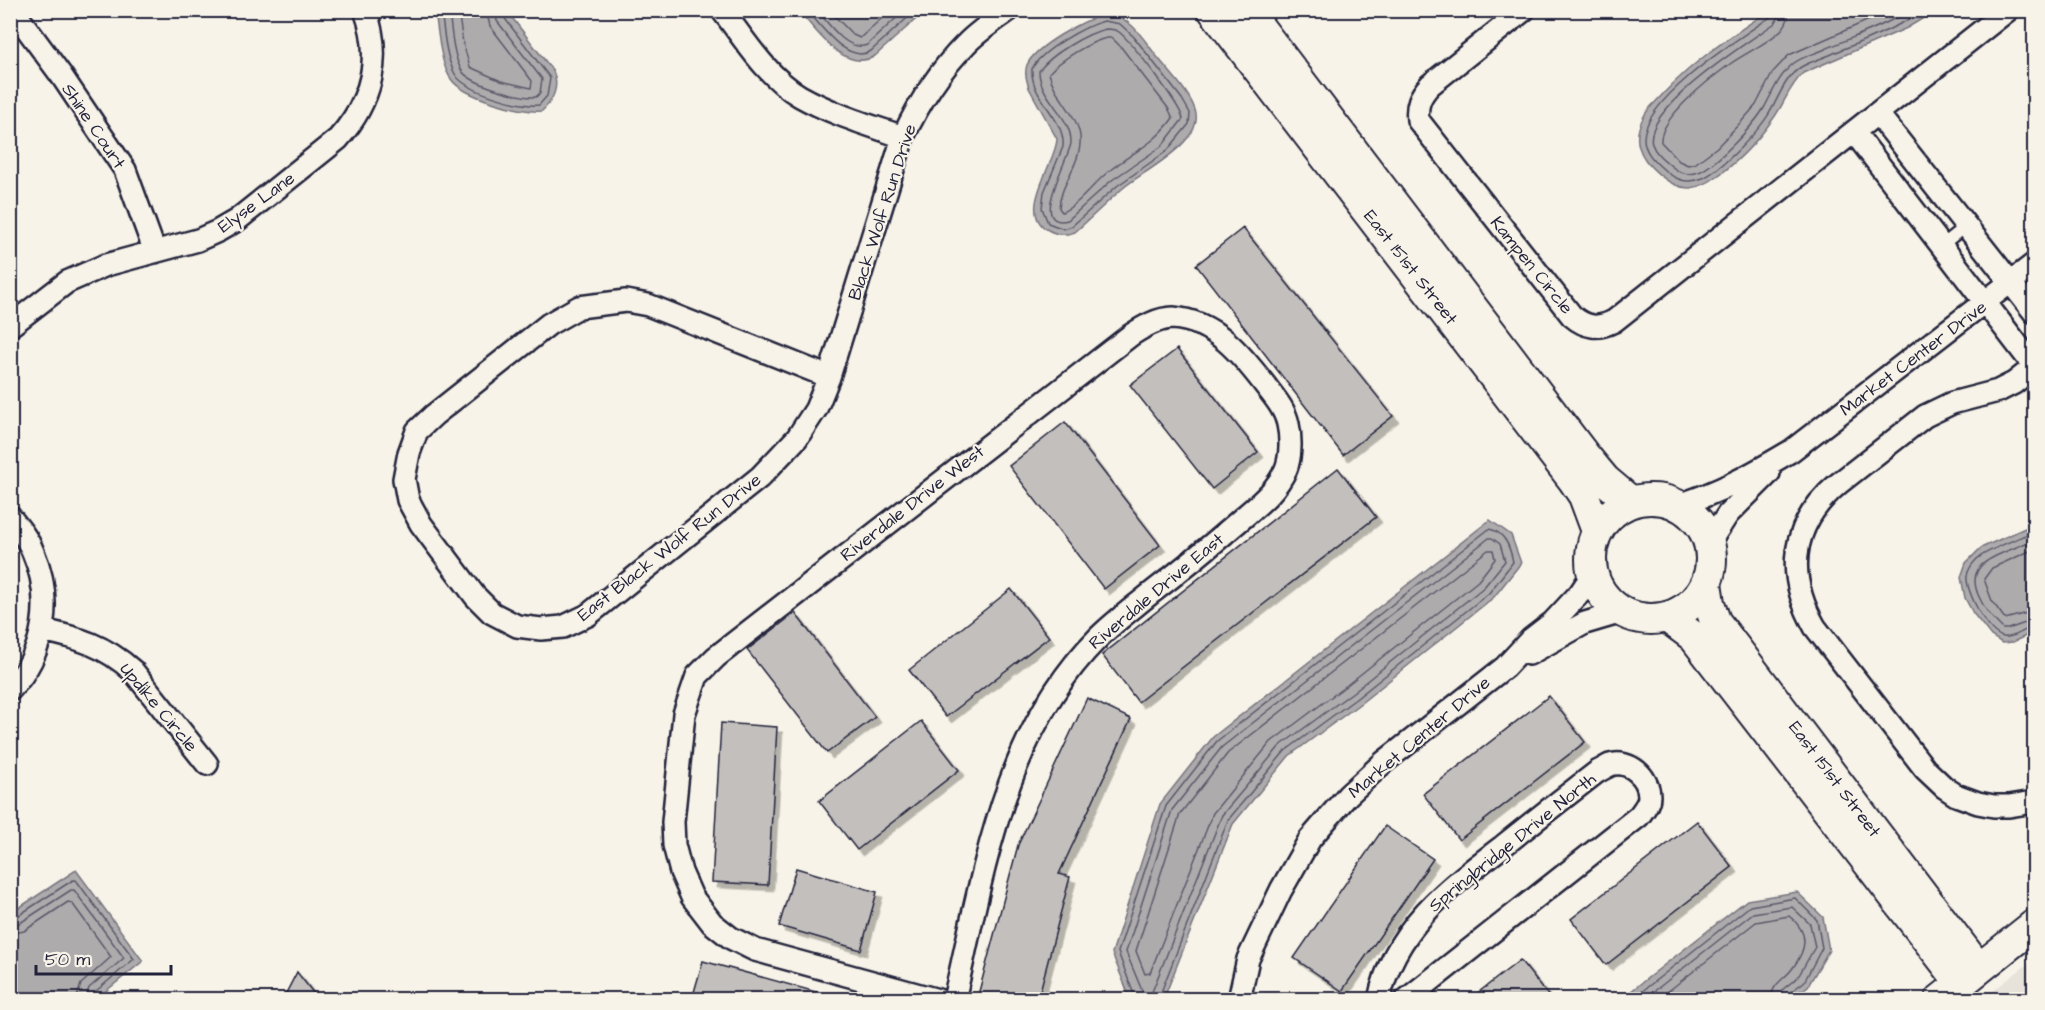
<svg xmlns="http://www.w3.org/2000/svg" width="2045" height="1010" viewBox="0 0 2045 1010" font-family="'Architects Daughter',sans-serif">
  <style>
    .built { fill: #e7e3db }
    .water { fill: #aeabad; stroke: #76747f; stroke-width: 1.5 }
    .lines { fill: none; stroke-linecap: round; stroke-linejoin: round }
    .shore { stroke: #5a5969; stroke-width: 1.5 }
    .building { fill: #c2bfbd; stroke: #22223b; stroke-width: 1.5; filter: url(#shadow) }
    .lane-casing { stroke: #22223b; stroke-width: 15 }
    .street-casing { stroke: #22223b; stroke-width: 26 }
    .secondary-casing { stroke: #22223b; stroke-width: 34 }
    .lane { stroke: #f7f3e8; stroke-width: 10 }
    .street { stroke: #f7f3e8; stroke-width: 21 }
    .secondary { stroke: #f7f3e8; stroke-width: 30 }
    .labels { text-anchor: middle; stroke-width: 4.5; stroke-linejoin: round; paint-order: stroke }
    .street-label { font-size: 18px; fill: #22223b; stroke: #f7f3e8 }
  </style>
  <defs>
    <filter id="shadow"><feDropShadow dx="5.5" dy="5.5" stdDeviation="0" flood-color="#0004"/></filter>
  </defs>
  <rect width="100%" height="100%" fill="#f7f3e8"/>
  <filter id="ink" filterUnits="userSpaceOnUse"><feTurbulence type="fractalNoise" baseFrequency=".0167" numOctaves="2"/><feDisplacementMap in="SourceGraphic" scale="12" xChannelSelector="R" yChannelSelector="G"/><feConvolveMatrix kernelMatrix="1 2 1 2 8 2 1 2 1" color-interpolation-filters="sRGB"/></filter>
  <g filter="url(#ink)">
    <path class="built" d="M2034,959V999H1985L1984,998Z"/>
    <path class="water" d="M1770,10L1935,11L1907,28L1803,73C1788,88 1785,103 1773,119C1758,140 1737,163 1716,177C1708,183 1699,187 1690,188C1671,189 1644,165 1639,147C1636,137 1639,125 1644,116C1648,108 1656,102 1662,95C1693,61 1731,36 1770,10Z
      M435,11H507L553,71C560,86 553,101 542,111C522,113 463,97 451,79C440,64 438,30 435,11Z
      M799,11H925L875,56C845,74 816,30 799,11Z
      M1103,15C1129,13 1141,36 1155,54C1167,70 1193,95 1196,114C1201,144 1140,173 1122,189C1106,203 1091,218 1075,232C1065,236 1057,235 1048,230C1016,212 1056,163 1057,139L1029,88C1027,81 1024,73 1027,65C1035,46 1084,20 1103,15Z
      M1490,520L1511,535L1521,563L1494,597L1361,703L1289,756L1233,824L1164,998H1130L1112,953L1160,804L1213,737Z
      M2034,524V632L2013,642L2002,643L1991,636L1973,613L1965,598L1961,577L1966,563L1981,548Z
      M76,870L143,961L96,999H11V913Z
      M1797,892L1823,917L1829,950L1808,986L1791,999H1621L1747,900Z"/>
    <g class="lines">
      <path class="shore" d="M441,10C444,30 445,56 455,74C464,91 520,107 539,105L547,96L550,78L503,16L502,10
        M449,10C451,27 453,57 462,71C470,84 521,98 536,97L540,93L542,79L497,21L495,10
        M458,10L463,43L470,67L501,81L531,88L532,81L490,26L486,10
        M807,10C821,26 848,65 871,51L916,10
        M817,10C828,23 848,53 867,45L905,10
        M829,10L853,35L860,38L891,10
        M1772,10L1769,18C1738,39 1645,98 1644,138C1644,151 1653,160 1662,168C1674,179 1686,185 1703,178C1721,170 1760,130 1770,112C1779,97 1785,77 1801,67C1811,61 1824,58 1834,53C1865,40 1896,28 1925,10
        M1780,10L1779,17L1775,23C1749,42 1642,108 1652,144C1655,153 1663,159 1670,165C1679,173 1687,176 1699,172C1716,165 1754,125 1764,108C1773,92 1779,75 1794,63C1802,57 1814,54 1823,50C1852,37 1883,27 1910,10
        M1789,10C1789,17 1787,23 1783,28C1771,42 1745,53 1730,64C1711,78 1659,118 1661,142L1679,161L1688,165L1696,163L1717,147L1742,121L1756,105L1773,72L1789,55L1892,10
        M1104,21L1120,24L1134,37L1182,99L1190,113L1189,124L1167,151L1117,186L1072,226L1064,229L1048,223L1042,208L1044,192L1063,147C1066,118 1030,99 1032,69C1040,51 1085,26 1104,21Z
        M1106,29C1111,29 1115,29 1119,32C1131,41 1181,106 1183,119L1162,146L1112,180L1068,220C1027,230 1070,156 1071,143C1072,116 1039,98 1039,71C1050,55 1087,33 1106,29Z
        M1107,38H1112L1121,47L1168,108L1173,118C1153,146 1133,151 1108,172C1093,184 1080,204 1062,212L1059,208C1060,183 1083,162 1080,136C1077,113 1054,96 1049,73C1059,61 1091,41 1107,38Z
        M2034,531C2021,538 1985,550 1976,560C1972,564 1968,570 1967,576C1965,590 1988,635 2004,637C2014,639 2025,628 2034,627
        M2034,539C2020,547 2000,552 1987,561C1959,578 1987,614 2003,629H2008L2034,620
        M2034,549L1992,568L1984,579L1992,601L2005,619L2034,611
        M1488,550H1493L1495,559L1478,581L1347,685L1271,742L1213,813L1150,973L1145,974L1136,951L1180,814L1228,753Z
        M10,918L16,917L73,880H76L134,959L95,992L93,1000
        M10,925L20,923L71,890H74L124,958L89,988L85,1000
        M10,934L24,931L68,902L72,903L111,957L81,984L76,1000
        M1136,1000L1118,952L1166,806L1217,741L1489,529C1505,532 1510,547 1513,562L1489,593L1357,698L1285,751L1228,820L1158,1000
        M1143,1000V993L1126,952L1172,810L1222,747L1489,538H1492L1500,544L1505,561L1484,587L1353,692L1280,746L1222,815L1152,992L1151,1000
        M1631,1000L1750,906L1795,898L1817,920L1822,948L1804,982L1789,993L1788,1000
        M1643,1000L1753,913L1792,907L1810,924L1815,947L1798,977L1782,990L1780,1000
        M1657,1000L1756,922L1789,916C1810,933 1807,949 1792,969C1783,981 1772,983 1771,1000"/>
    </g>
    <path class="building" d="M1243,228L1393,416L1343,455L1196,265Z
      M1177,349L1258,452L1212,489L1130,385Z
      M1065,422L1160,545L1104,589L1009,466Z
      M1338,468L1376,517L1138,702L1102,655Z
      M1011,589L1049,637L946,717L909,670Z
      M795,613L875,717L827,753L747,650Z
      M1549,696L1585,742L1459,840L1423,794Z
      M1087,698L1131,719L1059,874L1070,877L1038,999H977L1018,845Z
      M921,721L959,770L857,850L819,801Z
      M721,723L777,727L768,885L712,882Z
      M1697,821L1732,867L1606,965L1571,919Z
      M1385,826L1433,859L1342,991L1294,958Z
      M796,868L877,892L861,950L779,926Z
      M1520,960L1551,999H1470Z
      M703,961L827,995L826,999H692Z
      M297,972L318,999H283Z"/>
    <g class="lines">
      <g class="lane-casing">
        <path id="lane" d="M1941,246L1966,226"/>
      </g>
      <g class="street-casing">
        <path id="street" d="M13,10L61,75L125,170L155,252
          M722,10C745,40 767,77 800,96C832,114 869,125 903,137
          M1524,10L1430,85C1420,96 1416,105 1418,120L1572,316C1586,328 1598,329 1614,321L2008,10
          M1878,114L2034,312
          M1854,132L2034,366
          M10,326L67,282L106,265L198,240L218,231L237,220L338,139C371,102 383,58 365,10
          M2034,367L2014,383L1998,391L1952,403L1925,416L1838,484C1790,525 1785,574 1815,627L1925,769L1944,787L1956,795L1978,803L1994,806H2009L2034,802
          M829,377L648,305L626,301L579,307L549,324L434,415L417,431L409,453L404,479L408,500L421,524L475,596L492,613L517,626L541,629L563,627L588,615L760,477L797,438L816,409L829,377L903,137C919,103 938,72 965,45C977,32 994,21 1009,10
          M1678,505C1719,493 1754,473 1791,451L2034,264
          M10,517C19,528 28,539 33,552C53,598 46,653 10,690
          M1709,543L1728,514L1769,473
          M42,630C79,638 104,645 133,671L207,764
          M1529,654L1585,623L1622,612
          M938,1000L755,950L731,938L712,923L692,897L681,872L674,845L673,822L684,714L697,676L716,657L1131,335C1143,327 1158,318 1173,318C1215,321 1242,355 1265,385C1274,397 1285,409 1288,424C1291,437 1291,457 1286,469C1276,492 1256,506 1238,522C1209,547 1180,571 1150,594C1133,608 1114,622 1098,638C1003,733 983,875 954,1000
          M1239,1000L1248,959L1281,890L1310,839L1348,795L1384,762L1505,667L1531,639L1553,622L1580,593L1592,575
          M1379,1000C1393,929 1449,887 1503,846C1534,821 1566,796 1597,772C1601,770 1606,767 1610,765C1629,759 1649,777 1649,796C1649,804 1643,810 1639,816L1406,1000"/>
      </g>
      <g class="secondary-casing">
        <path id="secondary" d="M1213,10L1574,481L1584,496L1597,531
          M1246,10L1585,456L1605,480L1630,501
          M1591 559a60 60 0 1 1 120 0a60 60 0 1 1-120 0Z
          M1706,583L1709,603L1715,621L1979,969
          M1667,617L1694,637L1961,983
          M1940,1000L2034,925"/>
      </g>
      <use href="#lane" class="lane"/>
      <use href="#street" class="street"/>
      <use href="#secondary" class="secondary"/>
    </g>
  </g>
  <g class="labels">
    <g class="street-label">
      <text transform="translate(94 126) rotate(56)" y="6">Shine Court</text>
      <text transform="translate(256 202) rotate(-36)" y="6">Elyse Lane</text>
      <text transform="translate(882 212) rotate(-72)" y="6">Black Wolf Run Drive</text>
      <text transform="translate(1532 265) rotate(51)" y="6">Kampen Circle</text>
      <text transform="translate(1411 267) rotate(52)" y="6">East 151st Street</text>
      <text transform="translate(1913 358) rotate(-37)" y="6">Market Center Drive</text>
      <text transform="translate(912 503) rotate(-38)" y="6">Riverdale Drive West</text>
      <text transform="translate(669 547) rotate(-38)" y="6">East Black Wolf Run Drive</text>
      <text transform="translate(1156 591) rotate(-40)" y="6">Riverdale Drive East</text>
      <text transform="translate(159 707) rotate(50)" y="6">Updike Circle</text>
      <text transform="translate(1419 737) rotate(-40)" y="6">Market Center Drive</text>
      <text transform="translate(1835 779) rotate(53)" y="6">East 151st Street</text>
      <text transform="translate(1512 842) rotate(-39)" y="6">Springbridge Drive North</text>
    </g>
  </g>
  <rect width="2045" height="1010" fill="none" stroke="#f7f3e8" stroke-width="36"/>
  <rect x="18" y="18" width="2009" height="974" fill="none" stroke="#22223b" stroke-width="2" filter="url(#ink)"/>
  <path d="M36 965v9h135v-9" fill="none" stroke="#22223b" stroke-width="3"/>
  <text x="45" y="965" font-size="18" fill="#22223b" stroke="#f7f3e8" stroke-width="4.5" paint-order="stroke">50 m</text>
</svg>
